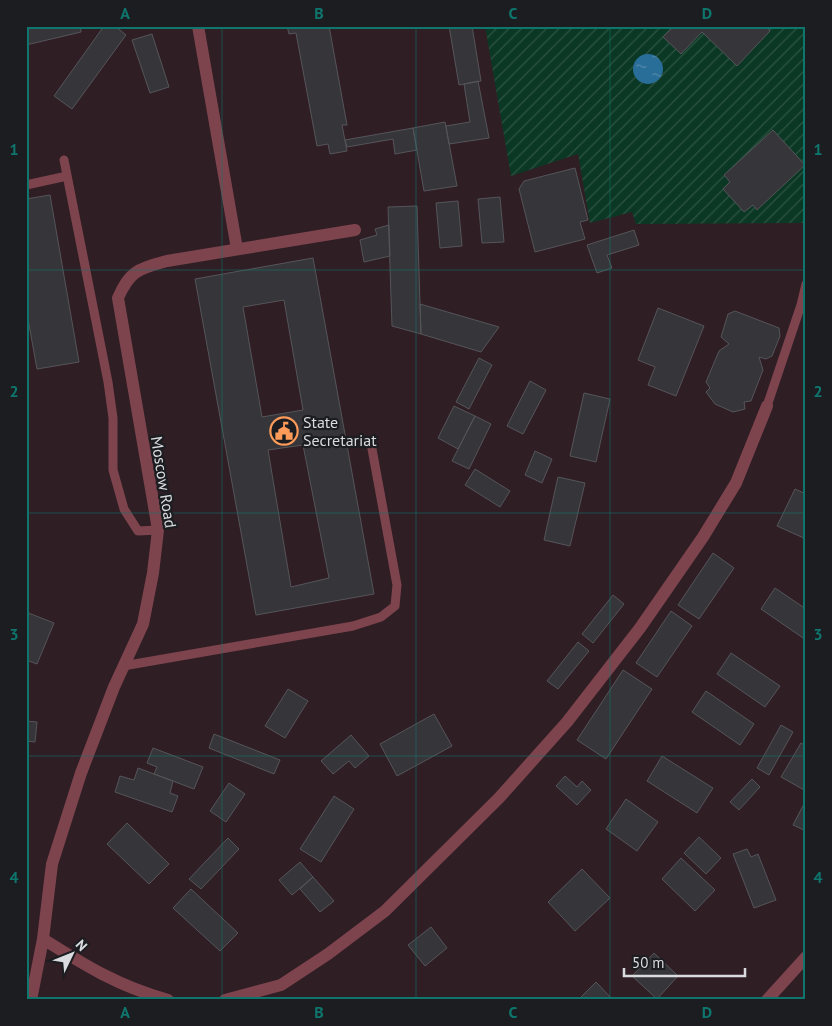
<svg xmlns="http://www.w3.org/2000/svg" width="832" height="1026" viewBox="0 0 832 1026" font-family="'PT Sans',sans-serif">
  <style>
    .commercial { fill: #301e25 }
    .garden { fill: url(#garden-furrows) }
    .water { fill: url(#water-ripples) }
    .building { fill: #36363a; stroke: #555559; fill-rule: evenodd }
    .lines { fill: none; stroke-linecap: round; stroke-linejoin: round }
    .service { stroke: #7e444e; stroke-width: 9 }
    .minor { stroke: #7e444e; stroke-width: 12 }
    .tertiary { stroke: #7e444e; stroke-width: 12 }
    .grid { fill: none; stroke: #0f766e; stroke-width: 1; stroke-opacity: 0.55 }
    .labels { text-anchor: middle; stroke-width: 4.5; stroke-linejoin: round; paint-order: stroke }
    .poi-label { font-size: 16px; fill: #dadbde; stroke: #1b1d21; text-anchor: start }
    .street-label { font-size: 16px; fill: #dadbde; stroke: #1b1d21 }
    .neatline { fill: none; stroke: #0f766e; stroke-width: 2 }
    .grid-label { font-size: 16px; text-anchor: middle; font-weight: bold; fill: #0f766e }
  </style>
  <defs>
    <pattern id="garden-furrows" width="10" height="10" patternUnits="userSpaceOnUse" patternTransform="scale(1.25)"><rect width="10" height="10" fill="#0b3824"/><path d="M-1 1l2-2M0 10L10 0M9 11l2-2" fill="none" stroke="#2e5443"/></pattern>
    <pattern id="water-ripples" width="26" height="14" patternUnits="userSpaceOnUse" patternTransform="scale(1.25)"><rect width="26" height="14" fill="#296e98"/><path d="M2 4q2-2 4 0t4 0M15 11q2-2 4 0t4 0" fill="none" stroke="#5289ab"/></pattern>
  </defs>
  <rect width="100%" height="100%" fill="#1b1d21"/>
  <path class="commercial" d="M26,26H806V1000H26Z"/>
  <path class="garden" d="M485,26H806V216L803,223L636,224L632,212L590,223L578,154L511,176Z"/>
  <path class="water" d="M633 69a15 15 0 1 1 30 0a15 15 0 1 1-30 0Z"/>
  <path class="building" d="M26,26H80L81,32L26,45Z
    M104,26H115L126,35L72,109L54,96Z
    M287,26H329L347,125H342L347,151L330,154L328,144L317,146L296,33L289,34Z
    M449,26H472L481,81L459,85Z
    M674,26H765L770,31L737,66L702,32L681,54L663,37Z
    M152,34L169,87L150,93L132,40Z
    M478,81L489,138L449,144L446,126L470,122L464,84Z
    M445,122L457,186L424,191L413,128Z
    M413,128L417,150L395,154L393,139L347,147L345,140Z
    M773,130L805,165L757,210L753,205L744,212L723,189L730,182L724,175Z
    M575,168L588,220L580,222L585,239L535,252L519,189L524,181Z
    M50,195L79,362L37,369L26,308V199Z
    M500,197L504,242L482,243L478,199Z
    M458,201L462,246L440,248L436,203Z
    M417,206L420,304L421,334L392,326L388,207Z
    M389,225L390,256L364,262L360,240L377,235L375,229Z
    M634,230L639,245L607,255L612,268L597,273L587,245Z
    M313,258L374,594L256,615L195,279ZM284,300L303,410L262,417L243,307ZM303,445L329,578L291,587L268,450Z
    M420,304L499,327L481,352L421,334Z
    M658,308L704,326L676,396L648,385L655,367L638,360Z
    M735,311L779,328L780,336L772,356L766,359L759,357L763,370L751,401L744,402L745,409L733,412L715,404L706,392L710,388L706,382L719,351L729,344L721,337L728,314Z
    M479,358L492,365L469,409L456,402Z
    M530,381L546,390L523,434L507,426Z
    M584,393L610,399L596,462L570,456Z
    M454,406L475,416L458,449L438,438Z
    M475,416L491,424L469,469L452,461Z
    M535,451L552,459L542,483L525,475Z
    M475,469L510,491L500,507L465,485Z
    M558,477L585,483L570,546L544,540Z
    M795,489L806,494V539L777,526Z
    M713,553L734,568L699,619L678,605Z
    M775,588L806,609V640L761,609Z
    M613,595L624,604L593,643L582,634Z
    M671,611L692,626L657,677L636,663Z
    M26,612L54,623L37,664L26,660Z
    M578,642L589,651L558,689L547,681Z
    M731,653L780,686L765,707L717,674Z
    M623,670L652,689L606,759L577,740Z
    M288,689L308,701L285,738L265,726Z
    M706,691L754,724L740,745L692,712Z
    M434,714L452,746L397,776L380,744Z
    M26,721L37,722L35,742L26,741Z
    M781,725L793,732L769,775L757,768Z
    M214,734L280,760L274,774L209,748Z
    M351,735L369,756L355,768L349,761L333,774L321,761Z
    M801,743L806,746V791L781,777Z
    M153,748L203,767L194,789L154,774L157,767L147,763Z
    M662,756L713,788L697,813L647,781Z
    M138,768L173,781L170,793L178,796L172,812L115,792L120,776L134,780Z
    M565,776L577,787L582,781L591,790L577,805L556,786Z
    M752,779L760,787L739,810L730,802Z
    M229,783L245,794L226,822L210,811Z
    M334,796L354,809L321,862L300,849Z
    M626,799L658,822L637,851L606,829Z
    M806,800V831L793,825Z
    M127,823L169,864L149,884L107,844Z
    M699,837L721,858L706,874L684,853Z
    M228,838L239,849L201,889L189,879Z
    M747,849L751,857L758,854L776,900L754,908L733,854Z
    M681,858L715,890L695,911L662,879Z
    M300,862L313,877L292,895L279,880Z
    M582,869L610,898L575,931L548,902Z
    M313,877L334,901L320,912L300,889Z
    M191,889L238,933L220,951L173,908Z
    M431,927L447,948L425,966L408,945Z
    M654,953L678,976L657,999L632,976Z
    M596,982L613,1000H578Z"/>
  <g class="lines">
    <path class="service" d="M64,160L108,382L113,418V470L124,509L138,531L158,530
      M26,185L67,176
      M767,406L801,305L806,284
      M123,666L353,626L381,617L395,606L397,585L372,449"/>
    <path class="minor" d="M198,26L237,249
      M43,939C86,966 118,986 168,1000
      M31,1000L43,939L52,864L81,773L114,687L143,624L153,573L158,530L155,512L118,298C130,270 139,269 167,261L355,230
      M225,1000L281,985L328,954L385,911L499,798L567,722L640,628L703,537L736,483L767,406"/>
    <path class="tertiary" d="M767,1000L806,957"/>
  </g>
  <path class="grid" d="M222,26V1000M416,26V1000M610,26V1000M26,270H806M26,513H806M26,756H806"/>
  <defs>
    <g id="civic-ring" transform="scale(1.4375)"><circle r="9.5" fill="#1b1d21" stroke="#fe9b59" stroke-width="1.5"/><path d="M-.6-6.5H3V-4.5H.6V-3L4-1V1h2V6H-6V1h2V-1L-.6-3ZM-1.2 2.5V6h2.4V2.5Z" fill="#fe9b59"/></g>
  </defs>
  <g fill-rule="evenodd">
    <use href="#civic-ring" x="284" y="431"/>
  </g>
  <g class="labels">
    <g class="poi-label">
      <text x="303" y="428">State<tspan x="303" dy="18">Secretariat</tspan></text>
    </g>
    <g class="street-label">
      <text transform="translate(164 482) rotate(81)" y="6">Moscow Road</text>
    </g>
  </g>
  <rect width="832" height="1026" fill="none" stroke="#1b1d21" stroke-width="55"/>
  <g transform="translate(72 954) rotate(47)" stroke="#1b1d21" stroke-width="4" paint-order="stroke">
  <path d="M0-4L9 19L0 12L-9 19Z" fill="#dadbde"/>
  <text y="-8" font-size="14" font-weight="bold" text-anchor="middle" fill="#dadbde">N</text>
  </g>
  <path d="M624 968v8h121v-8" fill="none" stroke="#dadbde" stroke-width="2.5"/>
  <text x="632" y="968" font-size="15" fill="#dadbde" stroke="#1b1d21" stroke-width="4" paint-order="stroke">50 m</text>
  <rect x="28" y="28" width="776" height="970" class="neatline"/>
  <g class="grid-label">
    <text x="125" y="19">A</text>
    <text x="319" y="19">B</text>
    <text x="513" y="19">C</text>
    <text x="707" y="19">D</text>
    <text x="14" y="155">1</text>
    <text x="818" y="155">1</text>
    <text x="14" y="397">2</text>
    <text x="818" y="397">2</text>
    <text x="14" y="640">3</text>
    <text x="818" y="640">3</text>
    <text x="14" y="883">4</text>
    <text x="818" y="883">4</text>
    <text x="125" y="1018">A</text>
    <text x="319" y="1018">B</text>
    <text x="513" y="1018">C</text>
    <text x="707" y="1018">D</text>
  </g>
</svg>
